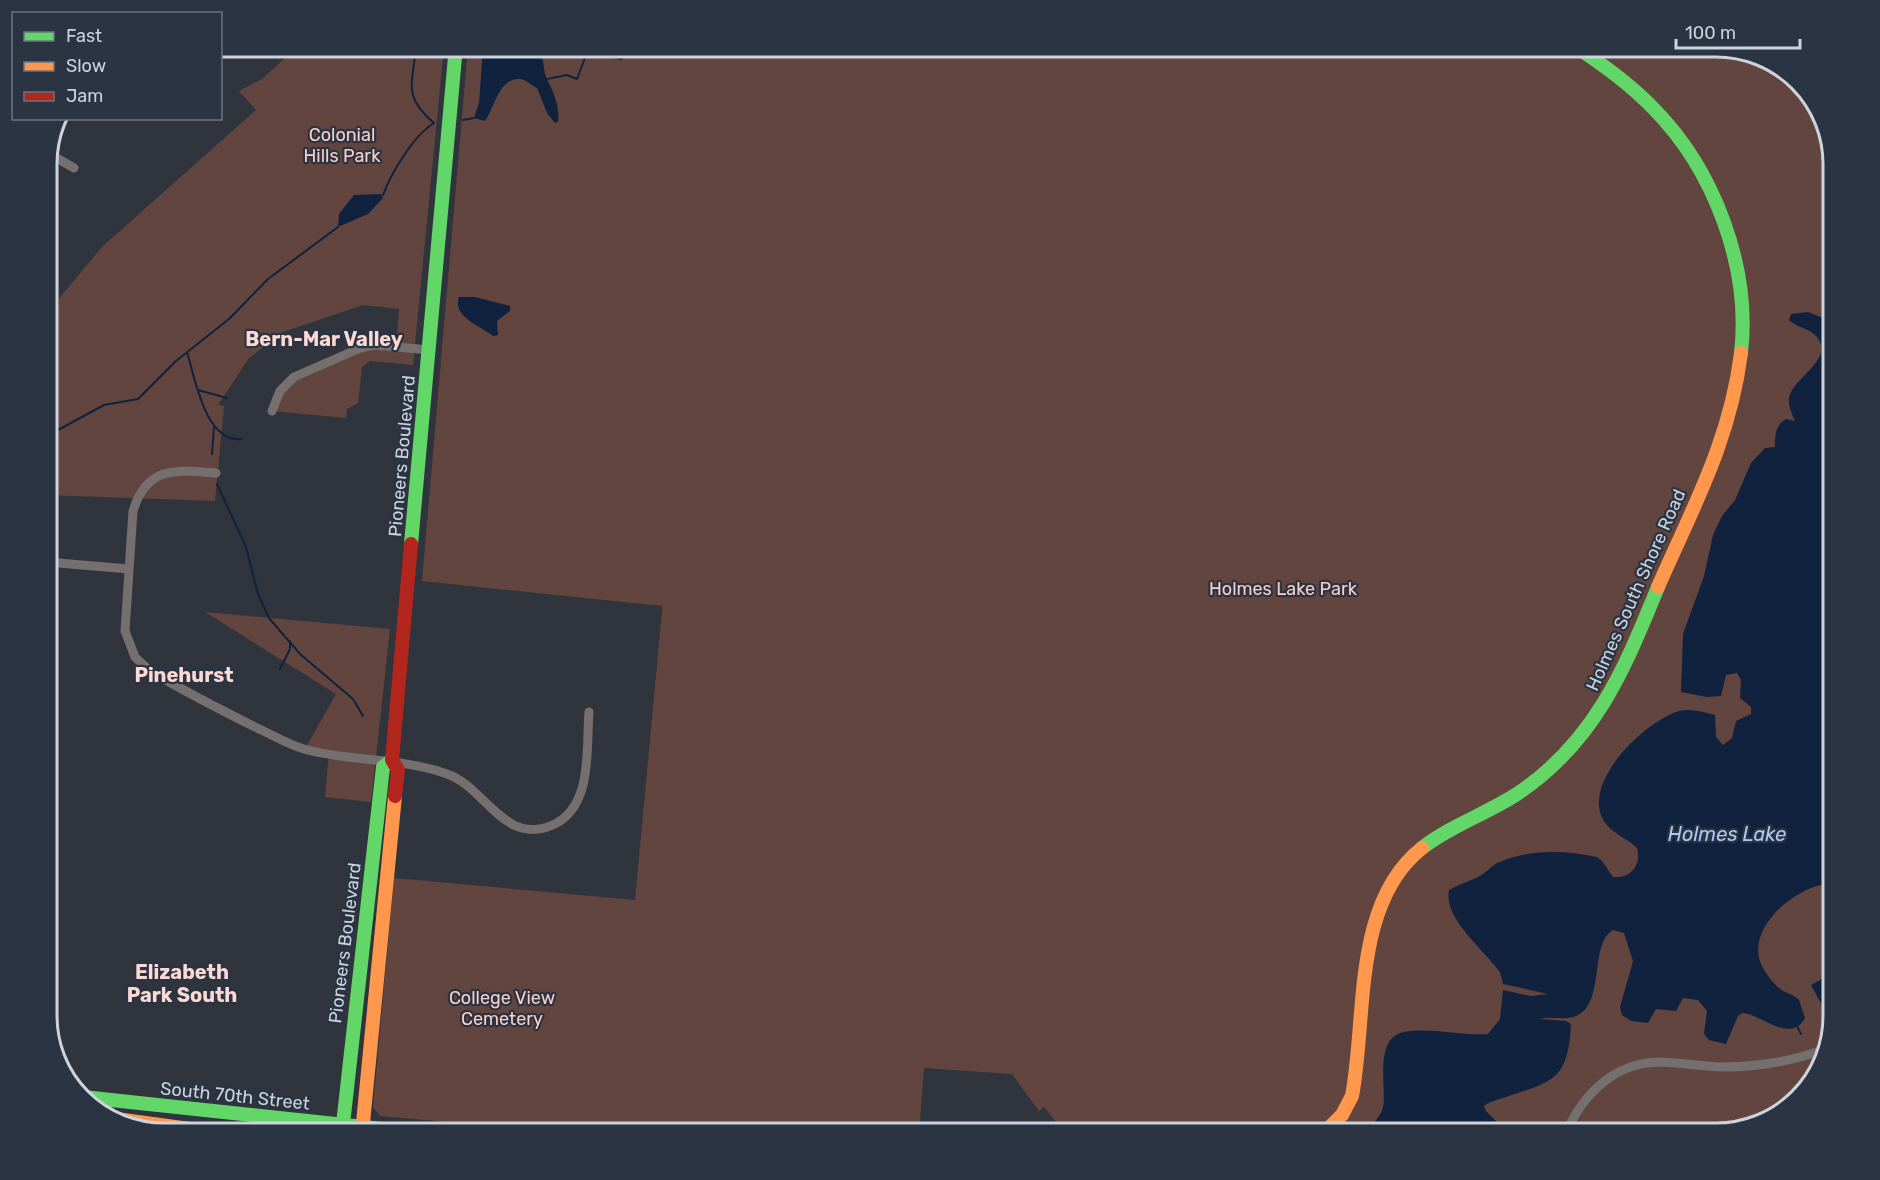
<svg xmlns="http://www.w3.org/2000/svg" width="1880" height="1180" viewBox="0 0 1880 1180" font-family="Rubik,sans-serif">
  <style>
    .green { fill: #63453f }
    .water { fill: #10223e }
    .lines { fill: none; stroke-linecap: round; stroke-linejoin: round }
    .stream { stroke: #10223e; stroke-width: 2 }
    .street { stroke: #756f6e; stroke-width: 9 }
    .fast { stroke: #63d668; stroke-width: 14 }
    .slow { stroke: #ff974d; stroke-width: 14 }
    .jam { stroke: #b3261e; stroke-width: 14 }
    .labels { text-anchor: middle; stroke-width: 4.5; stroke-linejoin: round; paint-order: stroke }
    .park-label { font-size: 18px; fill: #fdcec4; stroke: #2a3443 }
    .street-label { font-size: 18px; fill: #cdd3dd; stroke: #2a3443 }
    .neighbourhood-label { font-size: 20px; font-weight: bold; fill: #fcd9d2; stroke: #2a3443 }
    .water-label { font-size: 20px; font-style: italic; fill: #abc9f8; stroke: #2a3443 }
    .rim { fill: none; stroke: #cdd3dd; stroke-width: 3 }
  </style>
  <rect width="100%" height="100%" fill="#30353d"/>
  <path class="green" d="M1716,46L1781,66L1818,105L1833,163V1017L1814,1081L1775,1118L1717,1133H1065L1044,1107L1039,1111L1012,1074L924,1068L919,1133H571L380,1116L373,1107L394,878L635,900L662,611V606L422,581L468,47Z
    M297,47H444L413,365L370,361L362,367L358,403L347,409L346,418L272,411L284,385L358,349L396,347L399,309L363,305L283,332L249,358L218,405L224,406L215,501L47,495V313L102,247L256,110L239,91L262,79Z
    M205,612L390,629L371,802L325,797L329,754L305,749L336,694Z"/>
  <path class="water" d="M534,47C547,56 541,68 548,81C554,93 560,108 558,122L555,123L547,113L537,88C532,86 527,80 520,79C499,77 494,109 485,121L474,118L479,103L483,47Z
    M354,195L381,194L383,198L368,214L338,227L339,214Z
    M459,297H475L510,306V311L497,321L498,335L493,336C481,326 452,317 459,297Z
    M1808,312L1833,322V883C1801,884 1751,921 1759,958C1761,968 1774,986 1783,991C1789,994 1794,995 1799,1000L1805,1018C1790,1045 1760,1013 1742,1013L1738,1016L1726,1044L1709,1040L1704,1034L1707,1011L1698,1000L1683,998L1676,1011L1656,1009L1648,1023L1631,1021L1622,1015L1620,1007L1633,961L1624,933L1613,930C1588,944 1607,1008 1573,1017C1563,1020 1551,1016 1540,1019L1566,1021L1571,1024C1568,1080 1554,1081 1506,1097C1498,1100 1490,1101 1484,1106L1486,1111L1508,1133H1365C1371,1125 1381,1117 1383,1107C1387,1089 1373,1038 1404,1032C1431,1027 1460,1036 1488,1034L1500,1019L1503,990L1531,996L1548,994L1503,984C1502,980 1501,974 1499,971C1484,950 1443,918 1449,890C1459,884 1468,882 1478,877C1485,874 1490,867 1497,863C1528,849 1564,850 1597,857L1602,861L1613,877C1630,879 1642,865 1637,848C1626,837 1607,832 1601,815C1587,777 1646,721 1679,711C1690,708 1704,712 1715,715L1716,737L1723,745L1732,738L1736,721L1751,714V707L1740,698L1741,680L1737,673L1726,675L1721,696L1707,697L1681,692L1683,634L1704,576L1713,535L1722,516L1735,500L1751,463L1765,448L1775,447C1775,436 1775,425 1786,419L1795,421C1792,414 1788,406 1789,398C1792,378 1835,360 1817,337C1810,328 1797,328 1789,320L1791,314Z
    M1833,973V1008L1828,1009L1823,1007L1811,985Z"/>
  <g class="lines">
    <path class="stream" d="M547,79L567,75L577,79L588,50L621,59L625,54L623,46
      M463,120L474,118
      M383,195C391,173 414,135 434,123C402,96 413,84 416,46
      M187,352C195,378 205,443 242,439
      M198,390L227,398
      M47,436L104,405L138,399L176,361L229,319L268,279L338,227
      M212,454L214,427
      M217,484L246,547L258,594L269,618L300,654L353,699L363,716
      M280,669L290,649V641
      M1797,1026L1801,1034"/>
    <path class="street" d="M48,153L74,168
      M272,411L280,391L294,377L358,349L374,345L430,350
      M216,473C177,470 147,465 133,511L125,631L135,657L150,671C184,691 219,709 255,727C271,734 287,744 304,749C350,762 399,757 447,774C486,787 504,848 555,824C593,805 586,748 589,712
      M47,562L129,569
      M1566,1133C1583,1094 1614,1063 1659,1062C1681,1062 1702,1067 1723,1067C1757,1067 1792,1061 1823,1050"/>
    <path class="fast" d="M1575,46C1603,65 1630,84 1654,109C1714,170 1751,267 1741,353
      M411,544L456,46
      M1422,848C1450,826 1486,814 1517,794C1595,742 1624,670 1658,587
      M83,1097L420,1133
      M342,1133L383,767L392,760"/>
    <path class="slow" d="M1658,587C1693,507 1730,441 1741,353
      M116,1119L219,1133
      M362,1133L395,796
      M1324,1133L1342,1115L1352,1096C1367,1017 1352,903 1422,848"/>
    <path class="jam" d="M395,796L398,770L392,760L411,544"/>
  </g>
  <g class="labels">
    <g class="park-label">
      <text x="342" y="141">Colonial<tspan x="342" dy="21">Hills Park</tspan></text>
      <text x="1283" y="595">Holmes Lake Park</text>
      <text x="502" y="1004">College View<tspan x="502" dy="21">Cemetery</tspan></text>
    </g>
    <g class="street-label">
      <text transform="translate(402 456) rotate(-85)" y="6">Pioneers Boulevard</text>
      <text transform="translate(1636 590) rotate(-66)" y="6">Holmes South Shore Road</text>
      <text transform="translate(345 943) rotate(-83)" y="6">Pioneers Boulevard</text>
      <text transform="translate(235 1096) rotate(6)" y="6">South 70th Street</text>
    </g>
    <g class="neighbourhood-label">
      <text x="324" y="346">Bern-Mar Valley</text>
      <text x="184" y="682">Pinehurst</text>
      <text x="182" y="979">Elizabeth<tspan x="182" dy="23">Park South</tspan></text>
    </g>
    <g class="water-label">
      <text x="1727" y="841">Holmes Lake</text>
    </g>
  </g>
  <path d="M0 0H1880V1180H0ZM164 57H1716A107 107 0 0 1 1823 164V1016A107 107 0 0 1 1716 1123H164A107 107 0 0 1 57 1016V164A107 107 0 0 1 164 57Z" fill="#2a3443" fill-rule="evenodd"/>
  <path class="rim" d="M164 57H1716A107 107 0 0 1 1823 164V1016A107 107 0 0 1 1716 1123H164A107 107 0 0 1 57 1016V164A107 107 0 0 1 164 57Z"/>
  <rect x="12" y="12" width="210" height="108" fill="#2a3443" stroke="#6b7481" stroke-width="1.5"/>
  <rect x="24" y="32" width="30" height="9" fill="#63d668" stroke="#6b7481" stroke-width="1.5"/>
  <text x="66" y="42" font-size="18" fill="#cdd3dd">Fast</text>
  <rect x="24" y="62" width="30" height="9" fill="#ff974d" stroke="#6b7481" stroke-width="1.5"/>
  <text x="66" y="72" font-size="18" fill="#cdd3dd">Slow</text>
  <rect x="24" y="92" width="30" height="9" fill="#b3261e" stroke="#6b7481" stroke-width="1.5"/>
  <text x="66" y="102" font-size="18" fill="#cdd3dd">Jam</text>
  <path d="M1676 39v9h124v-9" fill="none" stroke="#cdd3dd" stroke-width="3"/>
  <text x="1685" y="39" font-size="18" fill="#cdd3dd" stroke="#2a3443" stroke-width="4.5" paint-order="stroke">100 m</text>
</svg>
